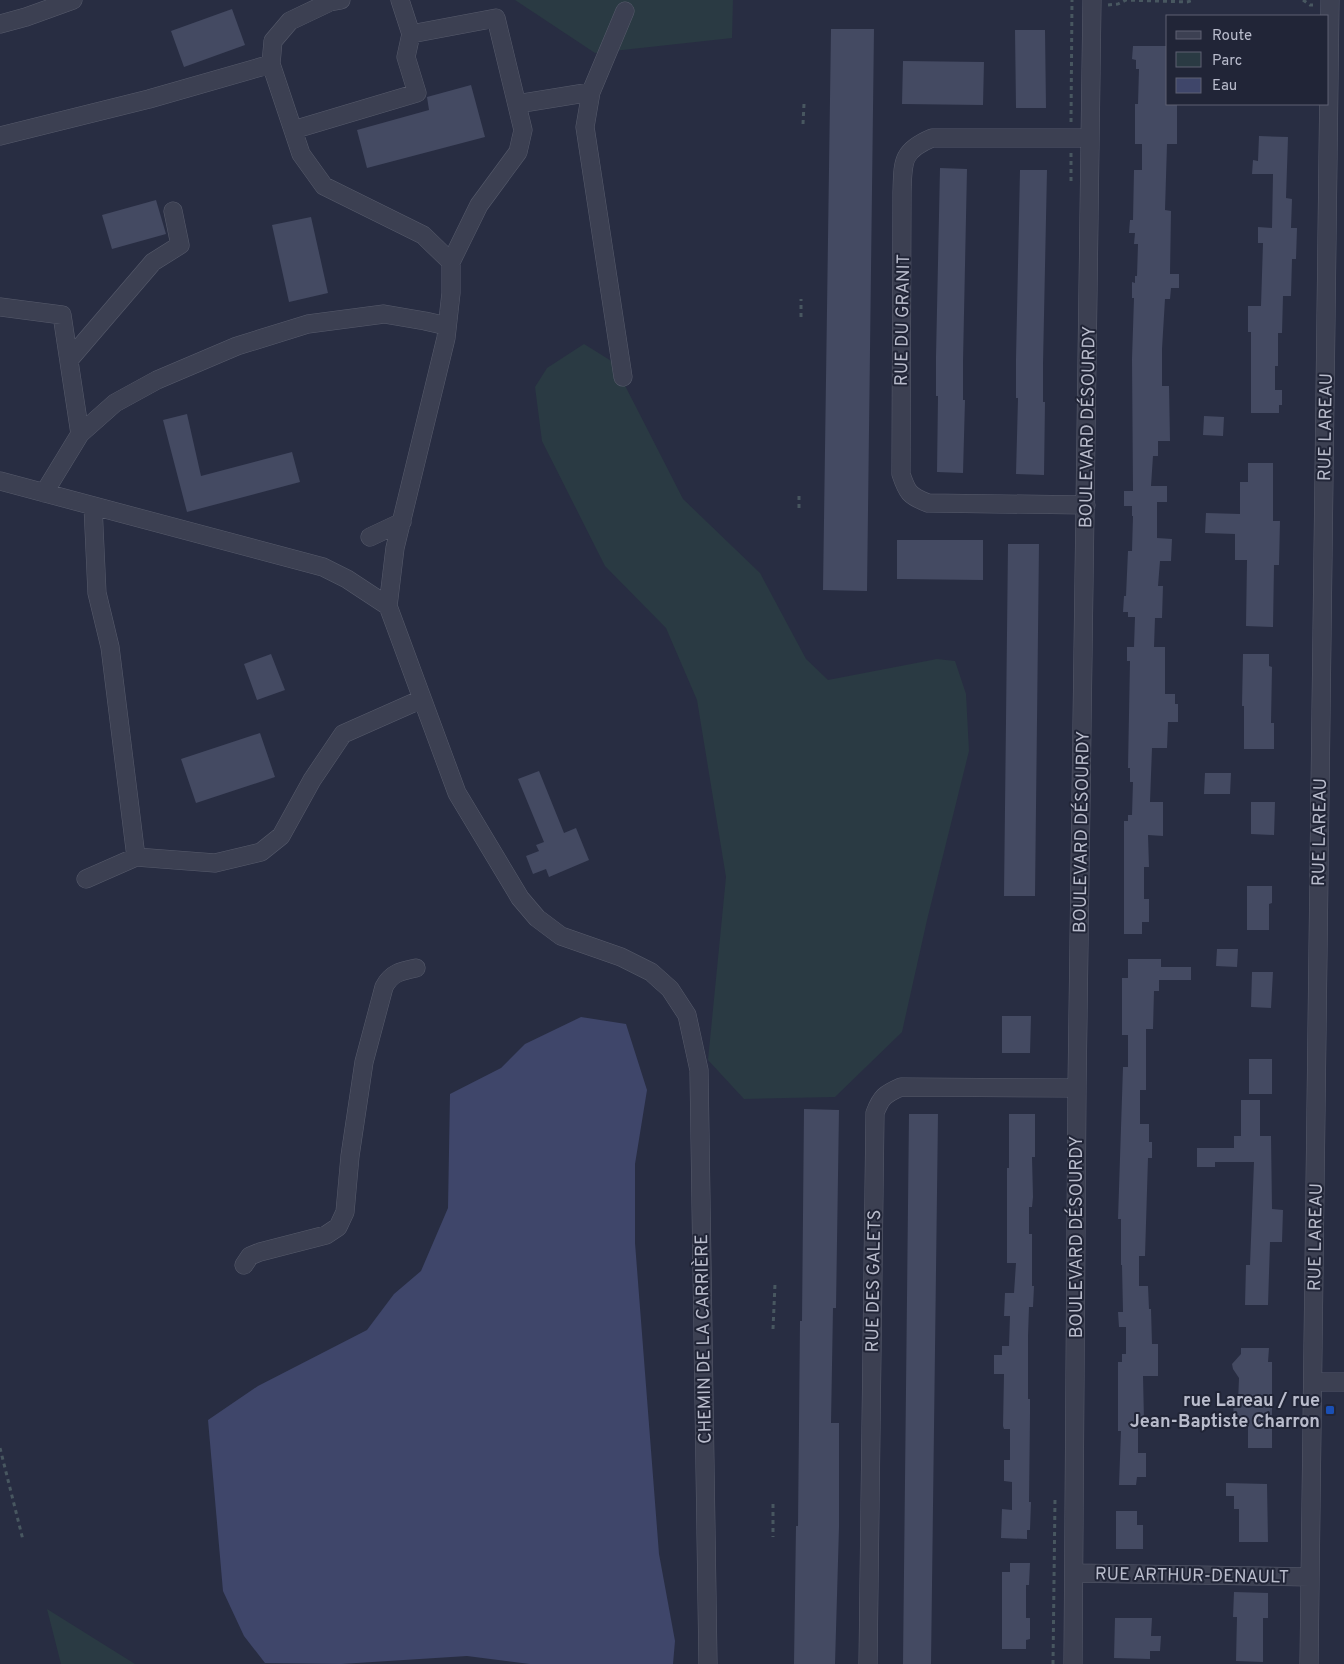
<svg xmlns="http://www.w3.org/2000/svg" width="1344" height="1664" viewBox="0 0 1344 1664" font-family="Overpass,sans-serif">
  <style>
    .green { fill: #2a3a43 }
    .water { fill: #3f466a }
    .building { fill: #444a62 }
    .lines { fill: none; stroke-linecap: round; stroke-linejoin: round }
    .minor-casing { stroke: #575b6c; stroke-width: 19 }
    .path { stroke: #485760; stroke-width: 3; stroke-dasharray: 4 4; stroke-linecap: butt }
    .minor { stroke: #3c4052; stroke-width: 18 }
    .transit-dot { fill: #1a4fb4; stroke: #212537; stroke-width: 2 }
    .labels { text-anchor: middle; stroke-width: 4; stroke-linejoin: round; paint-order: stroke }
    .street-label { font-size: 18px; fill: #b9bccc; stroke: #212537 }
    .poi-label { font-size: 18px; font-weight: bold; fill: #b9bccc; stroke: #212537; text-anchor: end }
  </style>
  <rect width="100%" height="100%" fill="#282d42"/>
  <path class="green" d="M515,0H733L732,38L595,53Z
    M584,344L613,362L683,499L760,573L806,659L828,680L937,659L955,661L966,694L969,751L927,920L902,1032L835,1097L744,1099L708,1060L726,877L697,700L666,628L605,566L542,441L535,387L547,368Z
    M47,1609L135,1664H61Z"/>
  <path class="water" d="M581,1017L626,1024L647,1090L635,1164V1243L659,1554L675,1641L673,1664H530L467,1656L341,1664L265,1663L244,1636L223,1591L208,1420L258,1386L367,1330L394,1294L421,1271L448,1208L450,1094L501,1068L525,1044Z"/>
  <path class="building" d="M232,9L245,45L184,67L171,31Z
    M831,29H874L867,591L823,590Z
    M1015,30H1045L1046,108H1016Z
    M1133,46H1168V104H1177V144H1167L1165,210L1171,211L1170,274H1179V288H1171L1170,299H1165L1162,349V386H1169L1170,441H1158V456H1153L1151,486H1167V502H1157V538L1172,539L1171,561H1160L1158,586H1163L1162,618H1155L1154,647H1165V694H1175V704H1178V722H1168L1167,748H1152L1150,802H1163V836L1148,835L1149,867H1144V899H1149V922H1142V934H1124V821H1128V815H1132L1133,782H1130V768H1128L1130,661H1127V647H1134L1135,617H1128V612H1123L1124,596H1126L1128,551H1132L1133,516H1132V506H1124V491H1133L1132,359L1134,298H1132V282L1135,283V276H1137L1138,244H1134L1135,233H1129L1130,220H1133L1134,170H1142V144H1135V104H1138L1139,69H1136V60L1132,59Z
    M903,61L984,62L983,105L902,104Z
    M471,85L485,137L367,168L357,130L429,110L427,97Z
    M1259,136L1288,137L1286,198L1292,199L1291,228H1297L1296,259H1292L1291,296H1283L1282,333H1278V366H1275V390H1282V405H1279V413H1251V332H1248V306H1261L1263,243H1258V227L1272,228L1273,174H1252L1253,160L1258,161Z
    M940,168L967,169L963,362V400H965L963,473L937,472L938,396H936V357Z
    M1020,170H1047L1043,364V402H1045L1044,475L1016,474L1018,398H1016V359Z
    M156,200L166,234L112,249L102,215Z
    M311,217L328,293L289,302L272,225Z
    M187,414L201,476L292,452L300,482L187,512L163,420Z
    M1204,416L1224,417L1223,436L1203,435Z
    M1248,463H1273V521H1280L1279,565H1274L1273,627L1246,626L1247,560H1235V534L1205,533L1206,513L1240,514V482H1248Z
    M897,540H983V580L897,579Z
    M1008,544H1039L1035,896H1004Z
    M271,654L285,690L257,700L244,664Z
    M1243,654H1269V666L1272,667L1271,723H1274V749H1244V706H1242Z
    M260,733L275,777L196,803L181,759Z
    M539,771L564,833L576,828L589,860L549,877L546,869L533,874L526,856L539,851L536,845L544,842L518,779Z
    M1205,773H1231L1230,794H1204Z
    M1251,802H1275L1274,835L1251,834Z
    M1247,886H1272V903L1269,904V930H1247Z
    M1217,949H1238L1237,967L1216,966Z
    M1128,959H1161V967H1191V980H1159V991H1154L1153,1029H1146V1090H1140V1124H1149V1142H1152V1158H1148L1145,1256H1139V1286H1148L1149,1309H1151L1152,1344H1158V1376H1143L1144,1421H1138V1453H1146V1477H1137L1136,1485H1119L1121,1431H1118V1362H1122V1354H1126V1327H1119L1118,1312H1123L1122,1265H1121V1219H1118L1123,1067H1128V1035H1122V978H1128Z
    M1252,972H1273L1271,1008L1251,1007Z
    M1002,1016H1031L1030,1053H1002Z
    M1249,1059H1272V1094H1249Z
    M1241,1100H1260V1136H1271L1272,1209L1283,1210L1282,1242H1270L1268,1305H1245L1246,1265H1250L1254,1162H1215V1167H1197V1148H1234V1136H1241Z
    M804,1109L839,1110L836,1308H833L831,1423H839V1527L835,1664H794L796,1526H798L800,1321H802Z
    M909,1114H938L931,1664H903Z
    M1009,1114H1035V1157H1032L1033,1197L1032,1207H1029V1234H1032V1286H1034L1033,1307H1029L1028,1336V1399H1030V1414L1029,1502H1031L1030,1530H1027V1539L1001,1538L1002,1509L1012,1510V1482L1004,1481V1460H1010V1429H1004L1003,1426L1004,1374H994V1355H1002V1346H1009L1010,1316H1004L1005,1293H1014L1016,1263H1007V1168H1009Z
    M1241,1348H1269L1268,1362H1272V1448H1248V1418H1234L1233,1403H1238L1239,1378L1233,1369L1232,1364L1241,1354Z
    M1226,1483L1267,1484L1268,1542H1239V1509H1234V1496H1226Z
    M1116,1511H1137V1525H1143V1549H1116Z
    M1010,1563H1030L1029,1585H1026V1618H1030V1639L1026,1640V1649H1002V1572H1010Z
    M1234,1592L1268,1593V1618H1263V1662L1236,1661L1237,1617H1233Z
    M1115,1618H1152L1151,1636H1161L1160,1651H1150V1659L1114,1658Z"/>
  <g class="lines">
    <g class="minor-casing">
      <path id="minor" d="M0,24L26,17L73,0
        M271,64L273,41L290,21L330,2L341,0
        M591,92L585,127L623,377
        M517,104L591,92L625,11
        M293,130L417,93L406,57L411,34L400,0
        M0,136L149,99L271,64L301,154L324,186L423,235L451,262
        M0,307L62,315L80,434L44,493
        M69,360L153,262L180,245L173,211
        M80,434L115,403L157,380L237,346L308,324L384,314L425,321L447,326
        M0,481L323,567L347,579L388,606L457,793L520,898L537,918L561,936L621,957L651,972L670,989L687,1015L699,1070L708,1664
        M1086,505L928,503C909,496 907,492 901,474L902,193C903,162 901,151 932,138H1090
        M370,537L402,522
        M388,606L395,548L446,338L451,293V262L479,205L518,152L523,130L496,18L411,34
        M136,857L215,863L261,852L281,836L312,780L343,734L422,699
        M86,879L136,857L110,647L97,593L93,506
        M244,1265L250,1256L260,1252L326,1235L338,1227L345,1212L350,1156L364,1062L384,987C391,973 401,971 416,968
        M1313,1382H1344
        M1074,1573L1310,1577
        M868,1664L875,1113C881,1097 885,1094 901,1087L1077,1088
        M1073,1664L1077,1088L1092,0
        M1309,1664L1330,0"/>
    </g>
    <path class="path" d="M1303,0L1310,5H1313
      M1108,5L1118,4L1126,0L1187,2L1194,0
      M1071,122L1072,0
      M803,124L804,104
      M1071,153V182
      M801,317V299
      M799,508V494
      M773,1329L775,1284
      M0,1448L23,1540
      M773,1504V1537
      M1053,1664L1055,1498"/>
    <use href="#minor" class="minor"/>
  </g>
  <rect class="transit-dot" x="1325" y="1405" width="10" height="10" rx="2.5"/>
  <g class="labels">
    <g class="street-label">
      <text transform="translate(902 320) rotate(-89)" y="6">RUE DU GRANIT</text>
      <text transform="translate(1087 427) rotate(-89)" y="6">BOULEVARD DÉSOURDY</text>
      <text transform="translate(1325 427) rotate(-89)" y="6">RUE LAREAU</text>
      <text transform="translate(1081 832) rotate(-89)" y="6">BOULEVARD DÉSOURDY</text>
      <text transform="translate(1319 832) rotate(-89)" y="6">RUE LAREAU</text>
      <text transform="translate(1076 1237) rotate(-90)" y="6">BOULEVARD DÉSOURDY</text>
      <text transform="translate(1315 1237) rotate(-89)" y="6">RUE LAREAU</text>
      <text transform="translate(873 1281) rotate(-89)" y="6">RUE DES GALETS</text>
      <text transform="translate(703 1339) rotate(-91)" y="6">CHEMIN DE LA CARRIÈRE</text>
      <text transform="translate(1192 1575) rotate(1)" y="6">RUE ARTHUR-DENAULT</text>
    </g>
    <g class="poi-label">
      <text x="1320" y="1406">rue Lareau / rue<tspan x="1320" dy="21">Jean-Baptiste Charron</tspan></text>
    </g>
  </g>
  <rect x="1166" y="15" width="162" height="90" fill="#212537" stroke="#5e6173"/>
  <rect x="1176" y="31" width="25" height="8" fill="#3c4052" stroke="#5e6173"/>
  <text x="1212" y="40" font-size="15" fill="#b9bccc">Route</text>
  <rect x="1176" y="52" width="25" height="15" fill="#2a3a43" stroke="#5e6173"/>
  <text x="1212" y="65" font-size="15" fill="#b9bccc">Parc</text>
  <rect x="1176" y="78" width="25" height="15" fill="#3f466a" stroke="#5e6173"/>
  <text x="1212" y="90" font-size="15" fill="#b9bccc">Eau</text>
</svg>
